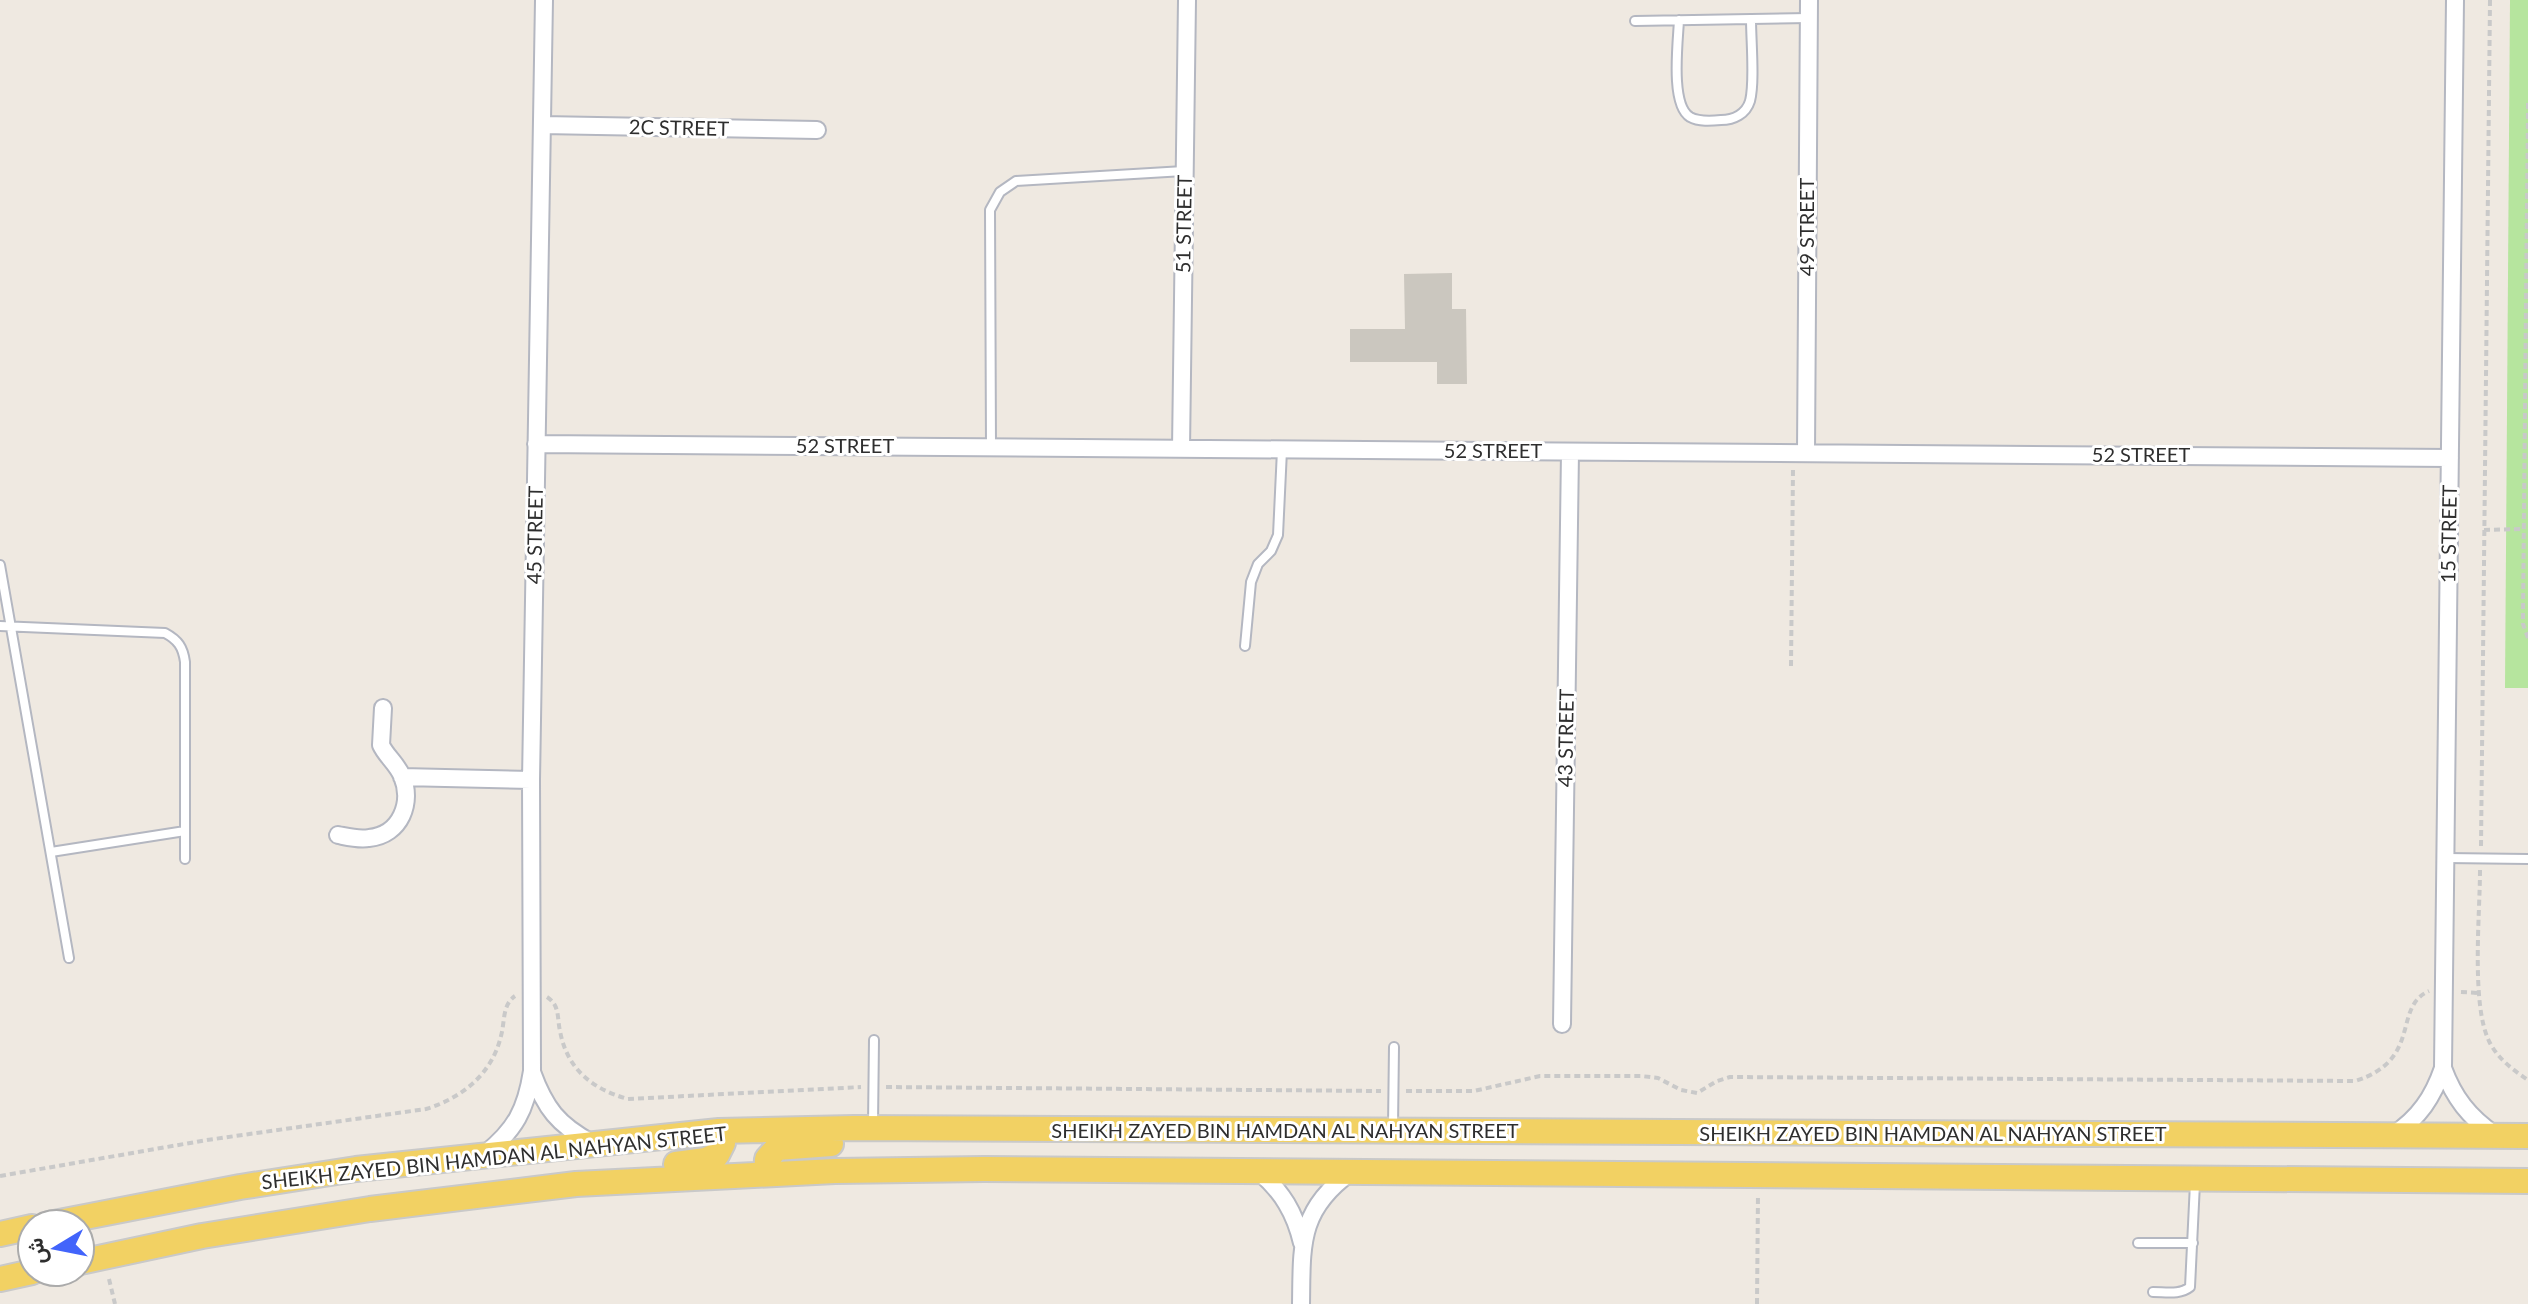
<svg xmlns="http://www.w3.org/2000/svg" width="2528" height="1304" viewBox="0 0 2528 1304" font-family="Lato,Vazirmatn,sans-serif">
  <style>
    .green { fill: #b6e59e }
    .building { fill: #cbc7bf }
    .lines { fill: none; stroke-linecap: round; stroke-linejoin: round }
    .service-casing { stroke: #b4b7c1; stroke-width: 12 }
    .minor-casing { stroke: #b4b7c1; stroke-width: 20 }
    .primary-casing { stroke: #c9c9c9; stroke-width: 28 }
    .path { stroke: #c9c9c9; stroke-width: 4; stroke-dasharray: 6 4; stroke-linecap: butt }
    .service { stroke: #fff; stroke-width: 8 }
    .minor { stroke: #fff; stroke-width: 16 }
    .primary { stroke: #f2d163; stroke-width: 24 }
    .labels { text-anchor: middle; stroke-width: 6; stroke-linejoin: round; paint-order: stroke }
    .street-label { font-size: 20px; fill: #2e2e2e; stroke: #fff }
  </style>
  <rect width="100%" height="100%" fill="#efe9e1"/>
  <path class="green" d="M2510,0H2528V688H2505Z"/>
  <path class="building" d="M1452,273V309H1466L1467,384H1437V362H1350V329H1405L1404,274Z"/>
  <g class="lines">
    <g class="service-casing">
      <path id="service" d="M1679,20C1678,42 1670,105 1690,117C1699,122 1711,121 1721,120C1734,120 1746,114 1750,101C1755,82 1751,41 1751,19
        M1635,21L1809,18
        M991,447L990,210L1000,192L1016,181L1184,171
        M0,565L69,958
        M0,626L165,633C178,640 183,647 185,662V859
        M1245,646L1251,582L1258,564L1271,551L1278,535L1282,450
        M51,852L185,831
        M2446,858L2528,859
        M873,1124L874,1040
        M1393,1126L1394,1047
        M2138,1243H2193
        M2153,1292C2166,1292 2180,1295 2190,1287L2195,1183"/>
    </g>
    <g class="minor-casing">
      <path id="minor" d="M542,125L817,130
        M536,444L2450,458
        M1181,449L1187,0
        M1806,453L1809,0
        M402,777L531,780
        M338,835C348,837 359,840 369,838C401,835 413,802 402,776C397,764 386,756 381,745L383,708
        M1562,1024L1570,452
        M2443,1068C2454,1098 2469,1117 2495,1135
        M532,1072C545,1108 558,1125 592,1143
        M2393,1135C2419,1118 2433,1097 2443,1068L2455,0
        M485,1154C515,1130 526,1110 532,1071L531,780L544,0
        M1258,1171C1282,1191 1295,1213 1302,1243
        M1301,1304C1302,1246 1298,1210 1351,1172"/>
    </g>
    <g class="primary-casing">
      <path id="primary" d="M676,1164L706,1160L717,1155L723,1143L719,1131
        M766,1174L767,1159L777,1148L831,1144
        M49,1224L240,1187L356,1169L719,1131L854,1128L2528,1136
        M0,1234L32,1227
        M80,1262L202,1236L370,1209L576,1184L835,1171L984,1169L2528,1181
        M0,1279L32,1272"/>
    </g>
    <path class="path" d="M2528,103L2523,612V624L2528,638
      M2484,530L2524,529
      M1791,666L1793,469
      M2481,846L2490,0
      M2480,870C2480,914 2471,1004 2489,1041C2497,1058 2513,1070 2528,1080
      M2461,992L2479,993
      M547,997C560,1005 557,1018 560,1031C567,1069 592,1089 628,1099L861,1087
      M886,1087L1381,1091
      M1406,1091H1474L1540,1076H1641L1658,1078L1681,1090L1697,1093L1717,1081L1730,1077L2355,1081C2423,1060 2392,1007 2429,991
      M0,1176L207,1140L426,1109C462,1098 492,1074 501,1036C505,1022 502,1005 515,996
      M109,1279L115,1304
      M1757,1304L1758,1194"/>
    <use href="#service" class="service"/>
    <use href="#minor" class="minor"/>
    <use href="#primary" class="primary"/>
  </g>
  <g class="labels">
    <g class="street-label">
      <text transform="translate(679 128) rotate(1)" y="7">2C STREET</text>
      <text transform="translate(1184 224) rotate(-89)" y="7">51 STREET</text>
      <text transform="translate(1807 227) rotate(-90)" y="7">49 STREET</text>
      <text x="845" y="453">52 STREET</text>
      <text x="1493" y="458">52 STREET</text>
      <text x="2141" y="462">52 STREET</text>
      <text transform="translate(2449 534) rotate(-89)" y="7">15 STREET</text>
      <text transform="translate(535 535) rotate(-89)" y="7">45 STREET</text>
      <text transform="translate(1566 738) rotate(-89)" y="7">43 STREET</text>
      <text x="1285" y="1138">SHEIKH ZAYED BIN HAMDAN AL NAHYAN STREET</text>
      <text x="1933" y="1141">SHEIKH ZAYED BIN HAMDAN AL NAHYAN STREET</text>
      <text transform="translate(494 1158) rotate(-6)" y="7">SHEIKH ZAYED BIN HAMDAN AL NAHYAN STREET</text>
    </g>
  </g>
  <g transform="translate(56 1248) rotate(260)"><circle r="38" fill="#ffffff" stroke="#ababab" stroke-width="2"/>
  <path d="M0-6L14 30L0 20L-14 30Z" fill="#4264fb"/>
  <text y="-12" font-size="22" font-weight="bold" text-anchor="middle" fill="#2e2e2e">ش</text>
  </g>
</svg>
